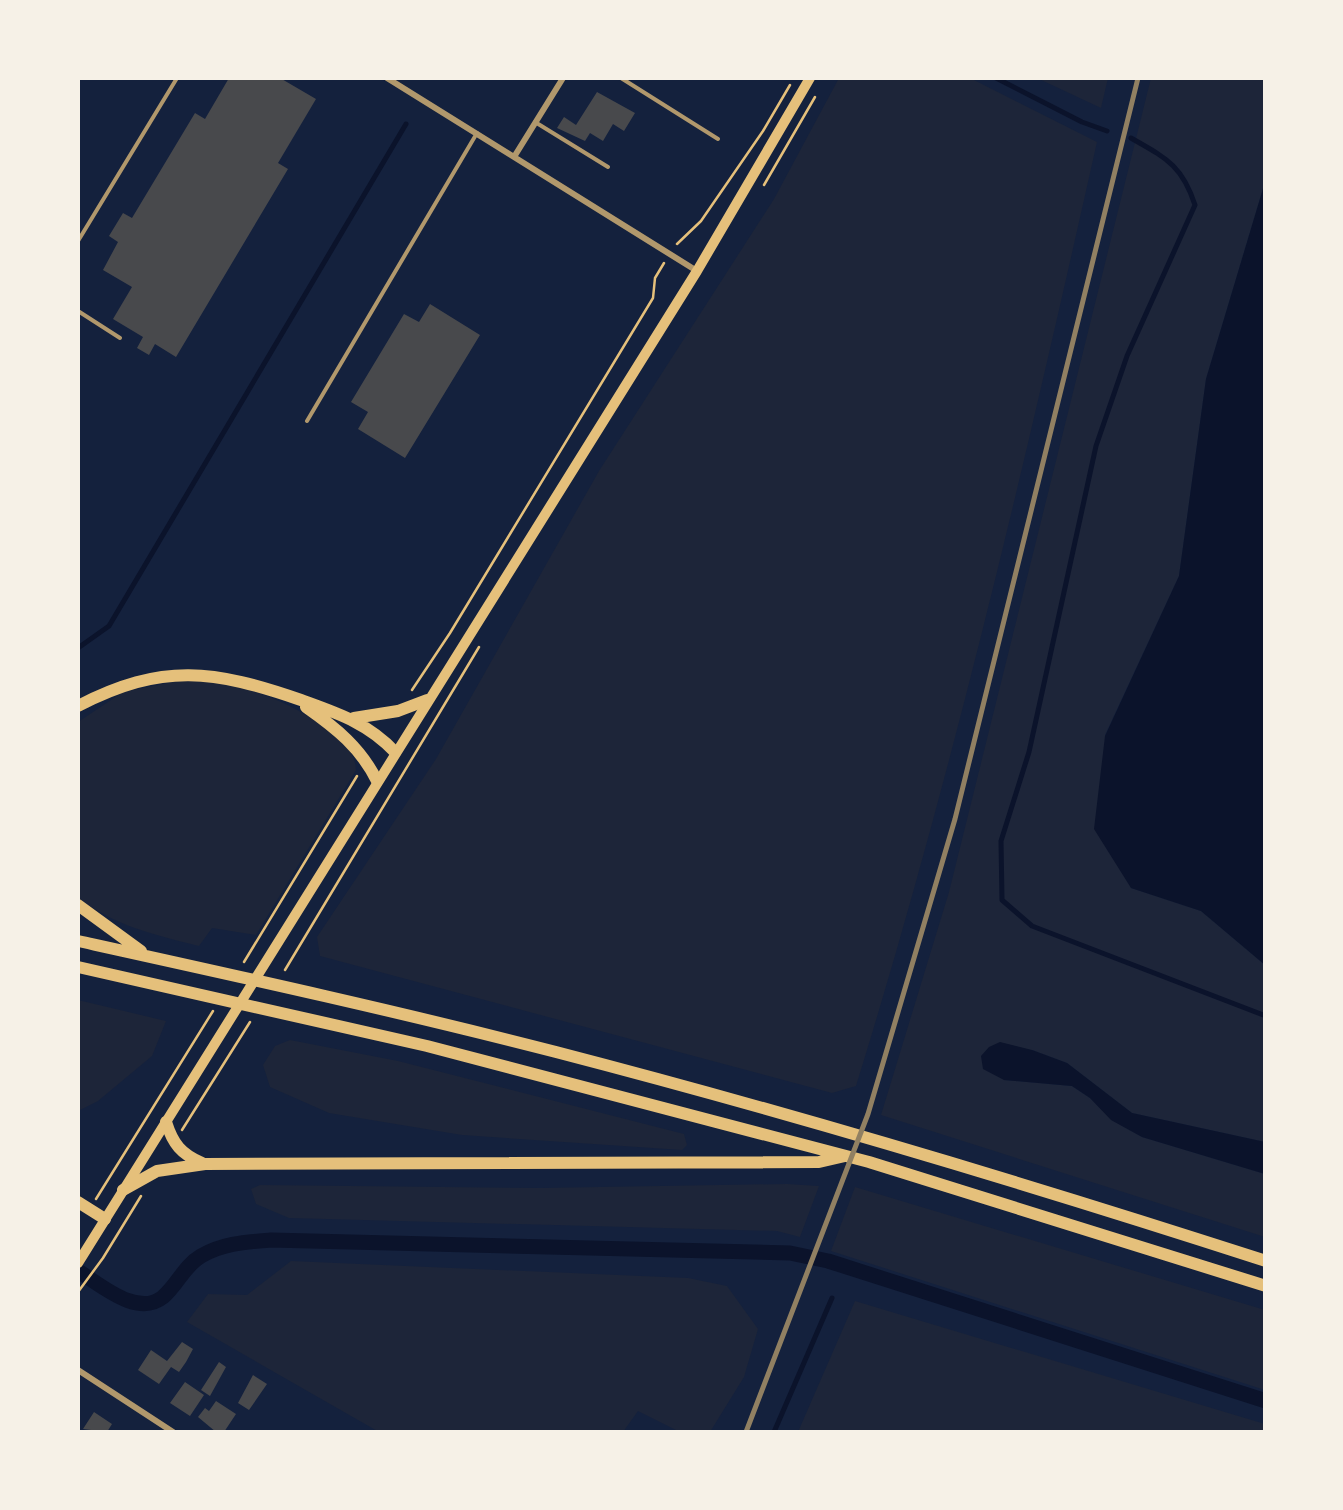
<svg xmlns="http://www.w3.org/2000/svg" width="1343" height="1510" viewBox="0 0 1343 1510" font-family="'Fira Sans',sans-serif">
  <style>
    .green { fill: #1d2539 }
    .water { fill: #0b132b }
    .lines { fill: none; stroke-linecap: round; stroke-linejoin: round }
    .stream { stroke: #0b132b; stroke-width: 5 }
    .canal { stroke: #0b132b; stroke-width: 15 }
    .building { fill: #48494c }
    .path { stroke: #e5c07b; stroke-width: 2.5 }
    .service { stroke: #b1986c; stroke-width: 4 }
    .minor { stroke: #b1986c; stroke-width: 6 }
    .primary { stroke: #e5c07b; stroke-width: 10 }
    .motorway { stroke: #e5c07b; stroke-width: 12 }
    .rail { stroke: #918062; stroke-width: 5 }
  </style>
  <rect width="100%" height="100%" fill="#14213d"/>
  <path class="green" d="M839,78H970L1097,142C1026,459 952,776 856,1086L832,1093L320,956L317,937L436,759L599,471L774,199Z
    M1037,78H1108L1101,108Z
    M1151,78H1265V182L1206,379L1179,576L1105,735L1131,888L1201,911L1265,965V1142L1132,1113L1067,1063L1032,1050L1004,1080L1072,1086L1090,1098L1112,1120L1142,1137L1265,1174V1237L881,1115L949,892Z
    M178,681C232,680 282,696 325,728C341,740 355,749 356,770L256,935L212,928L199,946C156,935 113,926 78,897V722L123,692Z
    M78,1000L166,1021L152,1056L98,1101L78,1111Z
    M290,1040L398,1061L684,1134L687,1145L682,1150L462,1135L329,1113L270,1087L263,1065L275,1046Z
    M787,1184L819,1186L800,1237L777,1231L289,1218L256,1204L251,1189L260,1185L541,1188Z
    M855,1187L1265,1310V1390L831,1251Z
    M291,1261L688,1278L727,1286L758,1329L744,1377L710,1432H680L638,1411L623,1432H379L187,1322L208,1294L247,1295Z
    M855,1301L1265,1424V1432H798Z"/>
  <path class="water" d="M1265,182V965L1201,911L1131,888L1094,829L1105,736L1179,576L1206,379Z
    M1000,1042L1032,1050L1067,1063L1132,1113L1265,1142V1174L1142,1137L1111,1120L1090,1098L1072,1086L1004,1080L983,1069L981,1056L989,1047Z"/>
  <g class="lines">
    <path class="stream" d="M996,78L1082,122L1107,131
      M1131,138C1166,158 1182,165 1195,205L1127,356L1096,446L1029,752L1001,841L1002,900L1032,926L1266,1016
      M78,648L109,626L406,124
      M774,1432L832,1298"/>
    <path class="canal" d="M78,1271C100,1284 137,1318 163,1297C178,1284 184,1266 201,1256C223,1243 247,1242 271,1240L790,1253L828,1261L1266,1401"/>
  </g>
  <path class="building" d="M229,78H280L316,99L278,163L288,169L176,357L155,344L149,355L137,348L143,337L113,319L132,287L103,270L118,242L109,236L123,213L132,218L195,113L205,119Z
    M597,92L635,113L624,131L613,124L603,141L590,133L585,141L557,128L564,117L576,125Z
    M430,304L480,335L405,458L358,429L368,412L351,402L404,314L419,322Z
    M182,1342L193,1349L186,1362L179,1372L171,1367L159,1384L138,1370L151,1350L167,1361Z
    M219,1362L226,1367L210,1396L201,1390Z
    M253,1375L267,1384L249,1410L238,1403Z
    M185,1382L204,1395L190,1416L170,1403Z
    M216,1401L236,1414L224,1432H216L198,1417L205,1408L209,1411Z
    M94,1412L112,1424L107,1432L83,1429Z"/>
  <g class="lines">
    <path class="path" d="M764,185L815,97
      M677,244L701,221L763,131L790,85
      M412,690L450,633L653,298L655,278L664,263
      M244,962L357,776
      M285,970L479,647
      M182,1130L250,1022
      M96,1199L213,1011
      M78,1292L103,1258L141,1196"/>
    <path class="service" d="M621,78L718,139
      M535,122L608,167
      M78,241L177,78
      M78,311L120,338
      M307,421L477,133"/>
    <path class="minor" d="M387,78L697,271
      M514,157L563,78
      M78,1370L173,1432"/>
    <path class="primary" d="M78,1263L697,271L810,78"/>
    <path class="motorway" d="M78,706C163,662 214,670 301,700C337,713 368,723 395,752
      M306,707C336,728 361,748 377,781
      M354,718L398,711L427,700
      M78,905L141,951
      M78,941C237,976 397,1011 556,1052C795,1114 1031,1185 1266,1261
      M78,967L427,1046L869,1162L1266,1286
      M166,1122C173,1144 181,1154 202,1163
      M123,1190L157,1171L205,1164L819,1162L845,1156
      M78,1202L105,1219"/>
    <path class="rail" d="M746,1432L868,1114L955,819L1138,78"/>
  </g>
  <rect width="1343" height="1510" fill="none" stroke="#f6f1e7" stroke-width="160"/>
</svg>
